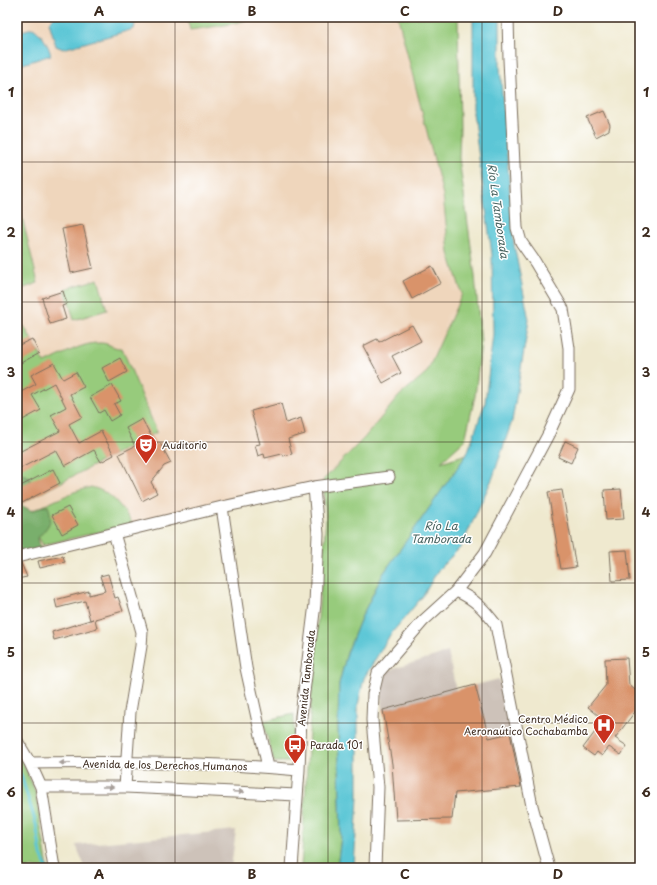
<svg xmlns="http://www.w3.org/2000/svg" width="657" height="885" viewBox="0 0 657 885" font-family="'Playpen Sans',sans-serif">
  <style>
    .built { fill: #efd6bc }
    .industrial { fill: #cdc2b9 }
    .green { fill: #97cb7c; stroke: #697a4d }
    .forest { fill: #79af6c; stroke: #5a6c45 }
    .water { fill: #5cc6d6; stroke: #4c787a }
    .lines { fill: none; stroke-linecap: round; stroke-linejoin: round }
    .stream { stroke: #5cc6d6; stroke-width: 3 }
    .building { fill: #d9936a }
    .street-casing { stroke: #7a6d5c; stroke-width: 13 }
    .street { stroke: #fff; stroke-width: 11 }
    .tram { stroke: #3b2a1e; stroke-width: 1 }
    .oneway { fill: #a79f9a }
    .grid { fill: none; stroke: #3b2a1e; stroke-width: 1; stroke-opacity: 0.55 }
    .labels { text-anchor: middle; stroke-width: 3; stroke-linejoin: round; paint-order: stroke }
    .poi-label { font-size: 10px; fill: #3b2a1e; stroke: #fff; text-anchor: start }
    .street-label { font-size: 10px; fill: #3b2a1e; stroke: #fff }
    .water-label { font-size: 11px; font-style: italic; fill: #47615e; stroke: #fff }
    .neatline { fill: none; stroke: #3b2a1e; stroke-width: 1.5 }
    .grid-label { font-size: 13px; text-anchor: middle; font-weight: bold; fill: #3b2a1e }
  </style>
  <rect width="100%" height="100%" fill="#fff"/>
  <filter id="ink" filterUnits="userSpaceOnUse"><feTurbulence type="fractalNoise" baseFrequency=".025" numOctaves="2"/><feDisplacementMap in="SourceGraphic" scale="8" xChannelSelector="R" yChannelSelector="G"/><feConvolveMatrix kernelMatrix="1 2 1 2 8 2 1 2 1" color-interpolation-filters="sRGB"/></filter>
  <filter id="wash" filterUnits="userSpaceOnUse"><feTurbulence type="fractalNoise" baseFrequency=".012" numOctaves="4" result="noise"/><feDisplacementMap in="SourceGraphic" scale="16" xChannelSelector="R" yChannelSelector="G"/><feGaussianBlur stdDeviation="0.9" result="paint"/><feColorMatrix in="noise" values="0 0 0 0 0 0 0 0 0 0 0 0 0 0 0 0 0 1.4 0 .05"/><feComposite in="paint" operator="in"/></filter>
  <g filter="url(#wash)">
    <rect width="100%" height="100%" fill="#efe9cf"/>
    <path class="built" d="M17,17H458L460,128L459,158L475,276L481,343L475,396L465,440L440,462L133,524L17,551Z"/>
    <path class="industrial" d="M448,652L456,690L499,679L522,787L456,793L451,819L396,820L392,764L381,695L383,683L387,671Z
      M236,830L231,868L85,867L76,845Z"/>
    <path class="green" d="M187,17H260L226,25L190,30Z
      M398,17H458L460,128L459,158L475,276L481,343L475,396L465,440L441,462L467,454L383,574L361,618L347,653L339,684L338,726L341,837L337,868H301L310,715L326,519L323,480L365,437L399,396L427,372L462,294L449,253L443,195Z
      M17,196L38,283L19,290L24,310L17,309Z
      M98,279L107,310L74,320L65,289Z
      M17,324L24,326L45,363C63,355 82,342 101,343C109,343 114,349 122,348L157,432L22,503L17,504Z
      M91,487C113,492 121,507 133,524L43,545L25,514L74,492Z
      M294,714V762H274L263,721Z
      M17,754L24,765L35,791L48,868H17Z"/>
    <path class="forest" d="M17,472L30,477V487L17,493Z
      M17,500L19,504L32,511L40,507L48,506C54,522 48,526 38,538L42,554L17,556Z"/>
    <path class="water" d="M54,17H134L135,24L134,29L63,49L56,46L49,22Z
      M473,17H500V67L514,245L529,320L520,374L512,421L493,477L461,547L438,570L423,596L390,635L364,678L358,705V797L354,868H337L341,837L338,726L339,684L347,653L361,618L383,574L467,454L485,403L493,334L492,255L473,113Z
      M33,28C42,34 48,44 51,55L17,66V32Z"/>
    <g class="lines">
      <path class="stream" d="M17,769L21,775L36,824L41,855L46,866"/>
    </g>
    <g id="blocks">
      <path class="building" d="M604,111L610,125L609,130L596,137L587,118Z
        M83,225L93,268L71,273L62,229Z
        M432,266L441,283L412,299L403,281Z
        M63,291L67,304L62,306L66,319L50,324L42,298Z
        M412,325L421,341L392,356L401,373L383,383L363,346L377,339L379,342Z
        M32,339L39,353L17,365V346Z
        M120,358L127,372L109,382L102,368Z
        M54,363L63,379L76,372L84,387L70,394L82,417L69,424L79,443L101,431L114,455L101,462L94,450L65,466L56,450L17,470V453L60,431L51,415L66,407L54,383L32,395L41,410L17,423V394L36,384L31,375Z
        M112,385L121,401L114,404L120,415L110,421L104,410L99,413L90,397Z
        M281,403L286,423L301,418L305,434L288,439L292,454L283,456L282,454L265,458L264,454L258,456L255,445L260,444L251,411Z
        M142,419L156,445L160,443L171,463L164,466L151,482L157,493L142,501L119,454L135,446L126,428Z
        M565,441L578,447L571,463L558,457Z
        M53,469L60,483L22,503L17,494V488Z
        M621,489L624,519L606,520L604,490Z
        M562,490L576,567L561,569L548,492Z
        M68,507L78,525L62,534L52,515Z
        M627,550L630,580L612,581L610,551Z
        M63,556L65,562L40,568L38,561Z
        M21,563L27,577L17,579V564Z
        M108,574L115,598L118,597L123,611L95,619L97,628L54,640L52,632L93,619L90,620L85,601L57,608L55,600L89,591V595L105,591L100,576Z
        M627,658L629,685L640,694V705L615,738L627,746L621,755L609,747L602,756L597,752L594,756L583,748L604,720L588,707L606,685L605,659Z
        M475,685L489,738L510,733L521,787L455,793L452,819L396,820L392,764L383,710Z"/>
    </g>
  </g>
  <g filter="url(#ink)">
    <use href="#blocks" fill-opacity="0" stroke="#7a6d5c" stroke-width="1"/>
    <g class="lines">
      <g class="street-casing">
        <path id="street" d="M222,507L246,668L268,767
          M114,533L142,632L141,646L130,712L125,787
          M17,557L222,507L314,487L389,477
          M456,591C475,599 484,609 496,625L532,806L549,868
          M17,741L30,763L41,787L54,868
          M30,763C120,762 210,762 299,770
          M41,787H125L297,795
          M292,868L299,770L301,716L315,604L318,534L314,487
          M375,868L378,787L372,720L373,694L378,673L423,621L456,591L485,553L549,433L569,389V348L563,309L535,262L521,242L517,228L509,59L508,17"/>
      </g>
      <use href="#street" class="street"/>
      <path class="tram" d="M17,853L22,868"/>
    </g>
    <defs><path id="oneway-solid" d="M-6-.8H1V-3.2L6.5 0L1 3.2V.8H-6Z"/></defs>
    <g class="oneway">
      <use href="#oneway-solid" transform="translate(65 763) rotate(179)"/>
      <use href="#oneway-solid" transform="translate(108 787)"/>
      <use href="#oneway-solid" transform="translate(238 792) rotate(3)"/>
    </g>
  </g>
  <path class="grid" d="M175,17V868M328,17V868M482,17V868M17,162H640M17,302H640M17,442H640M17,583H640M17,723H640"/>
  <defs>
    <g id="theatre-pin" transform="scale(1.15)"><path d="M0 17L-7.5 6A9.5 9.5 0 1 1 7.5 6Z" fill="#c8321e" stroke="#fff"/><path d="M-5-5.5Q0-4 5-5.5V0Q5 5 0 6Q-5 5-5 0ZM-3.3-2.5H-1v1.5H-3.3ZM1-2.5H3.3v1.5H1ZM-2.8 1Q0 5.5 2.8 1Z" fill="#fff"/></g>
    <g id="hospital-pin" transform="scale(1.15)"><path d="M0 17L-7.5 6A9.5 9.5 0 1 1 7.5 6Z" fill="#c8321e" stroke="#fff"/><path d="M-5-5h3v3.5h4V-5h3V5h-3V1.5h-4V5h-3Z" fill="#fff"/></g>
    <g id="bus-pin" transform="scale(1.15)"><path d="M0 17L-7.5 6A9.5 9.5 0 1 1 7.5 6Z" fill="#c8321e" stroke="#fff"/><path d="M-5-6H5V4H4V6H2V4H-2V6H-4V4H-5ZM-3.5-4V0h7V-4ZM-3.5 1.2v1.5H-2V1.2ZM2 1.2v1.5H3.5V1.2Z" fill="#fff"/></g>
  </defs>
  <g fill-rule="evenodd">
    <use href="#theatre-pin" x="146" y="445"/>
    <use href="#hospital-pin" x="604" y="725"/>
    <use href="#bus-pin" x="295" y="745"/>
  </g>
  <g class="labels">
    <g class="poi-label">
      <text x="162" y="449">Auditorio</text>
      <text x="588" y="723" text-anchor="end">Centro Médico<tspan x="588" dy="12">Aeronaútico Cochabamba</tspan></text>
      <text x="310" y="749">Parada 101</text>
    </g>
    <g class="street-label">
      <text transform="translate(306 678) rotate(-84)" y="4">Avenida Tamborada</text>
      <text transform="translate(165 765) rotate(1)" y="4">Avenida de los Derechos Humanos</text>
    </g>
    <g class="water-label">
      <text transform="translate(498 211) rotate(82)" y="4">Río La Tamborada</text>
      <text x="441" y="530">Río La<tspan x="441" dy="13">Tamborada</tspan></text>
    </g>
  </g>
  <rect width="657" height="885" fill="none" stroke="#fff" stroke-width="44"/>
  <rect x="22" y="22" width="613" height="841" class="neatline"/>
  <g class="grid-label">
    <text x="99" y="16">A</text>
    <text x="252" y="16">B</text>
    <text x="405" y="16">C</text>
    <text x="558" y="16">D</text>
    <text x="11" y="97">1</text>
    <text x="646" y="97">1</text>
    <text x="11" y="237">2</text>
    <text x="646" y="237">2</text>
    <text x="11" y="377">3</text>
    <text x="646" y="377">3</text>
    <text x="11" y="517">4</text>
    <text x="646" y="517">4</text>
    <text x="11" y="657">5</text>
    <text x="646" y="657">5</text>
    <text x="11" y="797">6</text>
    <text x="646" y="797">6</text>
    <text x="99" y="879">A</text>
    <text x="252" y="879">B</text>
    <text x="405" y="879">C</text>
    <text x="558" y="879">D</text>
  </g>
</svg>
